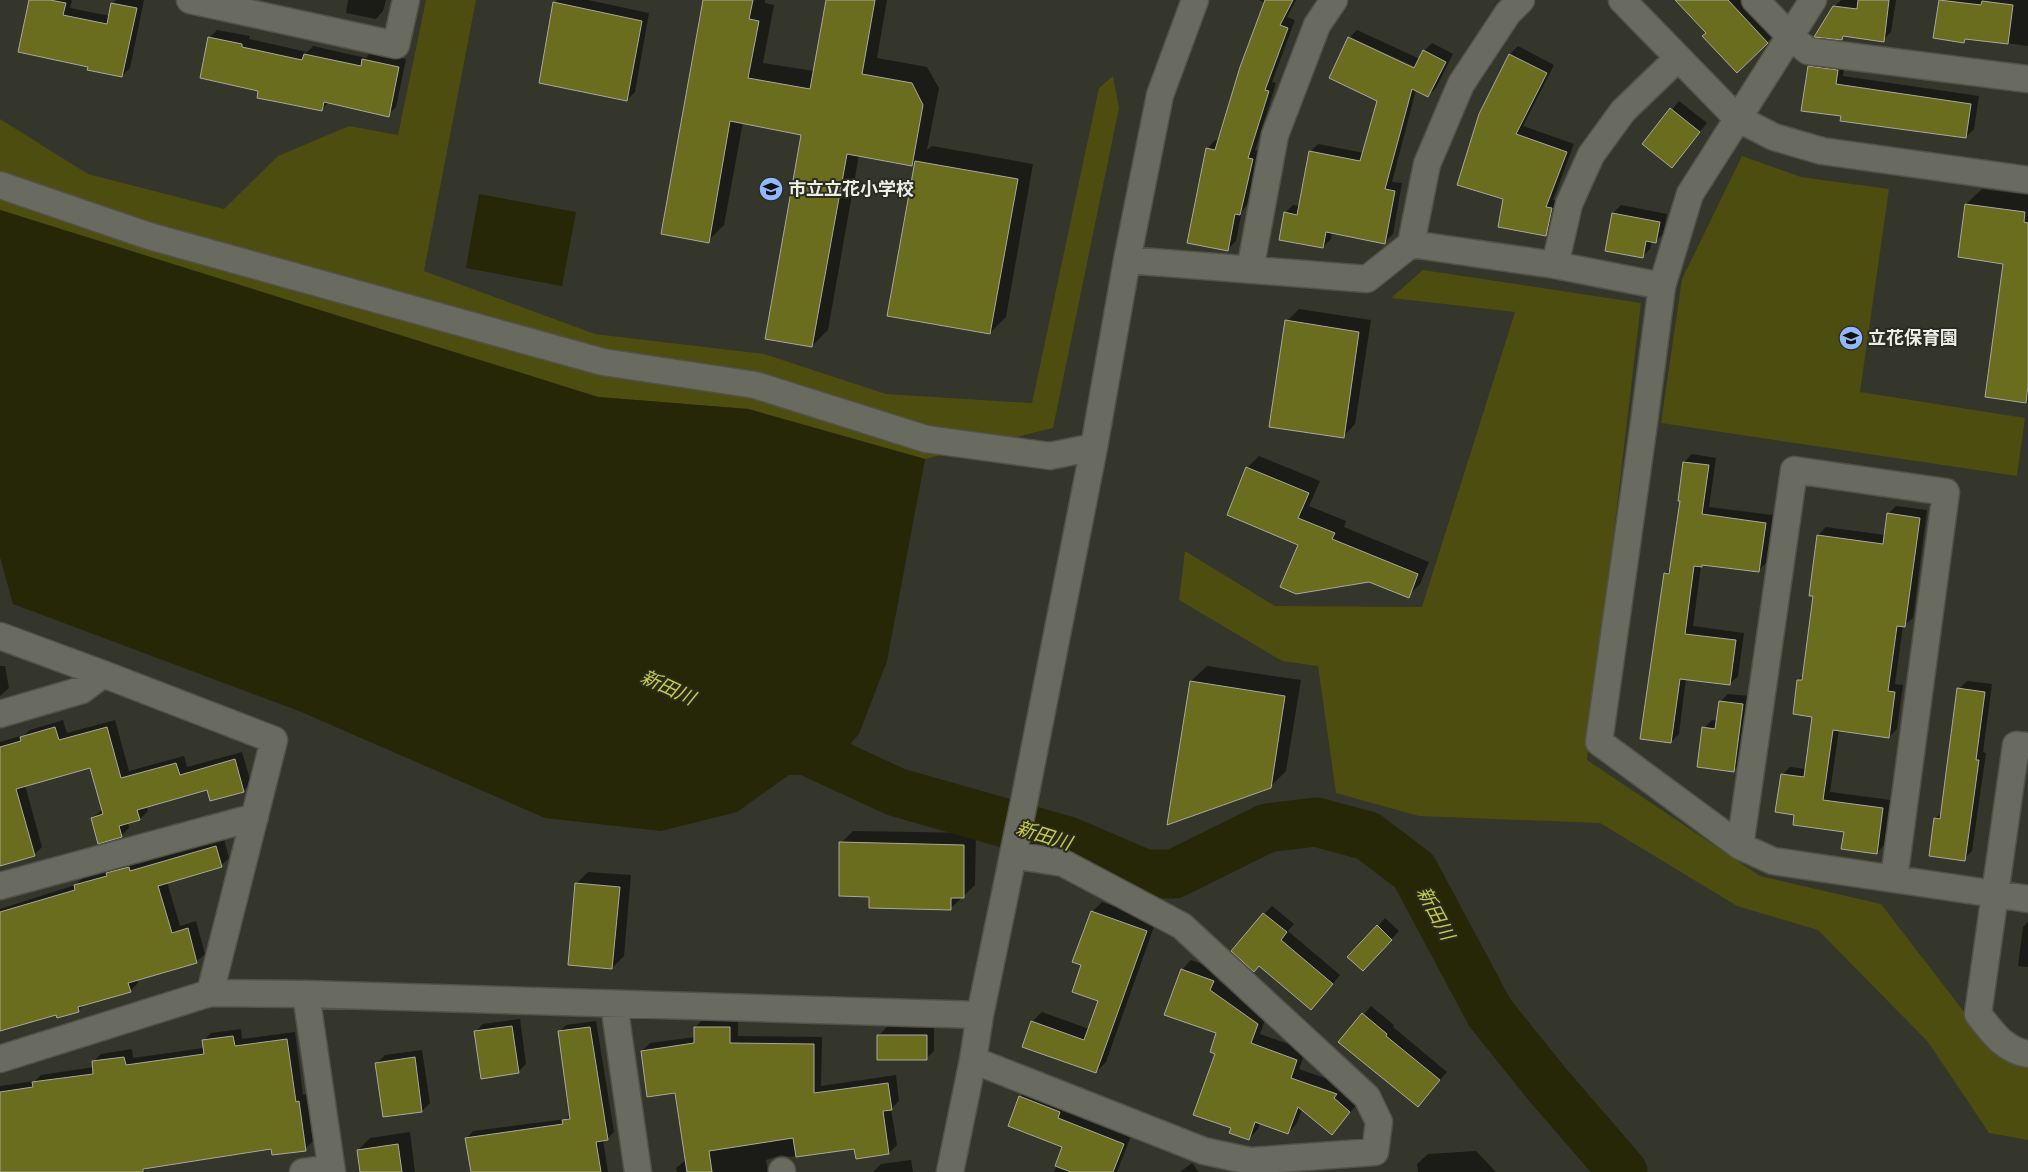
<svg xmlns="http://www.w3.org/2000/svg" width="2028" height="1172" viewBox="0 0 2028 1172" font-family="'Libre Baskerville','Noto Sans JP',serif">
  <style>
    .green { fill: #4c4d0f }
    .water { fill: #262707 }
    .shadow { fill: #0007; fill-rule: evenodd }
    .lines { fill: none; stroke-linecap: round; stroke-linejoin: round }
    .river { stroke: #262707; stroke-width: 49 }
    .building { fill: #6a6d1e; stroke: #a8a99d }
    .minor-casing { stroke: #52524a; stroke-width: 29 }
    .minor { stroke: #6a6b60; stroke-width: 26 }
    .labels { text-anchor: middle; stroke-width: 4; stroke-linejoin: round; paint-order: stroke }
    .poi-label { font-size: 18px; font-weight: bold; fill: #edede7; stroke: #2a2b21; text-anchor: start }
    .water-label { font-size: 19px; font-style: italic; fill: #c7cc44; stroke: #2a2b21 }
  </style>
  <rect width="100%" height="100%" fill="#34352b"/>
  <path class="green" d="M426,0H476L424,271L595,334L764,354L886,394L1032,403L1099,88L1113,76L1119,108L1053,428L925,459L748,409L598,397L0,210V119L88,174L224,209L278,156L349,126L398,135Z
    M1742,156L1801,177L1889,189L1860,392L2025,418L2017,476L1661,423L1682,279Z
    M1423,270L1641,303L1587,760L1760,876L1881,904L1968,1017L2008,1063L2028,1066V1140L1989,1133L1928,1042L1818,930L1737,906L1600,823L1419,816L1336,793L1318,666L1282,661L1179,600L1185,551L1275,606L1422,607L1515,312L1391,298Z"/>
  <path class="water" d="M479,194L576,212L562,286L466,268Z
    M0,210L598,397L748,409L925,459L887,661L859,734L823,775H789L737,812L661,831L545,818L299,711L13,604L0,557Z"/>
  <path class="shadow" d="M30,0H72L70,8L110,16L113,3L116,0H144L130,68L122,76L89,66Z
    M348,0H386L383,11L376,19L346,13Z
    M557,0H588L649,13L635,92L627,100L554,3Z
    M705,0H765V3L774,5L763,63L814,71L827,0H887L877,58L927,67L939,88L927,150L932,146L1033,164L1006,317L990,333L889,315L916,160L912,165L859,155L828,330L812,346L803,134L743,122L724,225L708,241Z
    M1259,0H1296L1287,17L1295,20L1272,82L1276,83L1255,150L1260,151L1247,205L1242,211L1236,241L1228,249L1188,242L1208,148L1215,140L1219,141L1265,3Z
    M1677,0H1743L1775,34L1737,72L1708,33Z
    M1841,0H1896L1891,32L1883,40L1846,35L1842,39L1834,7Z
    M1940,0H2028V46L1968,38L1964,41L1935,37Z
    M217,30L250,36L249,39L307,52L313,46L366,58L371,52L406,59L396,107L388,115L329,102L322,109L260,90L210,37Z
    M1357,30L1420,59L1424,51L1432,43L1453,54L1436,88L1428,96L1416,90L1392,182L1402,183L1393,234L1385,242L1332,232L1331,239L1323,247L1285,213L1293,205L1300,206L1310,152L1318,144L1364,153L1378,100L1349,38ZM1350,37L1420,69L1419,71L1350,40Z
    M1518,46L1554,65L1523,126L1574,144L1553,200L1559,201L1554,227L1546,235L1480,114L1510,54Z
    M1817,59L1845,62L1843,76L1979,96L1974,129L1966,137L1842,115L1809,67Z
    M1679,101L1707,123L1672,166L1644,144Z
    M1982,189L2028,195V398L2025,401L2005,263L1966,204Z
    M1621,205L1667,214L1663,234L1655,242L1652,241L1650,249L1642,257L1607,250L1613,213Z
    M1299,309L1371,320L1355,424L1343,437L1287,321Z
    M1692,454L1716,458L1709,507L1773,515L1766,563L1758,571L1704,564L1701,566L1693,626L1744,633L1738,676L1730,684L1686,678L1679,734L1671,742L1665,574L1671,568L1681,500L1684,462Z
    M1259,456L1320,481L1309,506L1346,521L1344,527L1429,562L1420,584L1408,596L1299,544L1247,468Z
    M1896,506L1927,510L1913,618L1903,626L1895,684L1903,685L1897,729L1889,737L1839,730L1830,792L1891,800L1884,845L1877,853L1845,831L1796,814L1782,775L1790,767L1806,769L1813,716L1799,680L1803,675L1815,595L1818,535L1826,527L1885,535L1888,514Z
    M0,666H5L9,688L0,696Z
    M1207,666L1301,680L1286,771L1270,787L1191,681Z
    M1967,681L1992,684L1983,752L1986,753L1972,851L1964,859L1935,819L1942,812L1959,689Z
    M1728,694L1750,696L1741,763L1733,771L1704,728L1712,720L1717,721L1720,702Z
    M63,720L67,733L115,720L129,771L184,756L187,767L242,752L251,783L243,791L208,788L146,806L148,811L140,819L128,822L129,828L121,836L92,818L103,809L91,767L25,785L42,847L34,855L0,864V742L24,735L30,730Z
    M853,831L976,833L975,885L951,908L870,895L841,843Z
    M224,839L229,858L221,866L167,882L180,926L196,921L205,954L197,961L137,979L138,983L130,991L85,1004L79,1010L57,1014L0,1030V909L75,885L83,878L111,870L116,865L137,859L138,864Z
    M588,872L631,875L624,956L612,968L576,884Z
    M1102,902L1156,921L1106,1062L1096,1072L1032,1022L1042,1012L1089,1029L1099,1001L1083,965L1092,912Z
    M1272,906L1294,924L1288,931L1340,975L1319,1001L1259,965L1264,914Z
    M1385,918L1399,931L1370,962L1378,926Z
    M2028,922V967L2018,966L2023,927Z
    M1191,960L1222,971L1219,981L1267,1014L1260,1034L1306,1050L1299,1069L1345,1085L1359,1102L1332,1133L1302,1109L1297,1123L1288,1133L1260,1123L1258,1129L1249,1139L1233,1128L1217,1053L1218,1033L1182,970Z
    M1371,1006L1394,1025L1393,1027L1447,1072L1418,1105L1340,1042Z
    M520,1019L526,1064L518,1072L475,1032L483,1024Z
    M703,1019H738V1036L822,1037L821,1086L896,1075L899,1101L891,1109L897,1145L889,1153L855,1147L790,1157L781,1155L766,1160L768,1172H677L676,1168L686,1160L676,1091L642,1051L650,1043L695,1037V1027Z
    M596,1021L614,1132L607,1139H603L608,1172H509L467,1138L473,1131L566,1119L570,1114L559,1032L566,1025Z
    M887,1027L934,1028V1051L926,1059L879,1035Z
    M241,1029L242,1039L295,1032L303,1095L307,1094L313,1141L305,1149L273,1148L148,1167L143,1172H0V1086L35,1081L41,1075L94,1067L93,1062L101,1054L132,1049L133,1058L204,1048L203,1041L211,1033Z
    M422,1050L430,1103L422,1111L377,1063L385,1055Z
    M1028,1089L1131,1136L1117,1172H1054L1063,1147L1020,1097Z
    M410,1132L415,1172H361L358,1150L370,1138Z
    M1476,1151L1496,1172H1418L1417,1164L1428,1154Z
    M911,1160L913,1172H873L881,1164Z
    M1192,1163L1199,1172H1180Z"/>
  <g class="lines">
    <path class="river" d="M775,736L896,792L1068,841L1145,874H1174L1267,828L1316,822L1368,836L1414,871L1490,1013L1547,1084L1623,1172"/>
  </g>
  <path class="building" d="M29,0H50L66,3L63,15L107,24L111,3L137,8L122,77L87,70L88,67L18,52Z
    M703,0H753L749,19L759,21L748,78L810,89L826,0H875L862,74L912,83L923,105L912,166L847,154L812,347L765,339L801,135L730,121L709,243L661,234Z
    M1265,0H1293L1280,25L1288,28L1265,90L1269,91L1248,158L1253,159L1240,215L1235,214L1228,251L1187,243L1206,148L1215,150L1240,67Z
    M1675,0H1728L1768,43L1737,73L1702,36L1706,33Z
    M1858,0H1889L1884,42L1843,36L1842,40L1814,37L1833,6L1857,9Z
    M1939,0L1981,5L1982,1L2013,5L2008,44L1965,39L1964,43L1933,38Z
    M553,2L642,21L627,101L539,83Z
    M208,37L242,44V47L302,60L304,54L361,66L362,59L399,67L389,117L324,102L322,111L283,103L257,98L258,91L200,78Z
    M1348,37L1414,68L1423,50L1446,62L1428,97L1412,89L1385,189L1395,191L1385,244L1326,232L1323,248L1279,240L1284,212L1297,215L1309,151L1360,161L1377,101L1329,78Z
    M1509,54L1547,73L1516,134L1567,152L1546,207L1552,208L1546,236L1498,227L1503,199L1457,185L1479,114Z
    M1808,66L1838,70L1836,84L1971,104L1966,138L1840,121L1841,116L1801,111Z
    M1670,108L1700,132L1672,168L1642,144Z
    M915,161L1018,179L990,334L887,316Z
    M1965,204L2025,212L2024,222L2028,223V385L2026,403L1985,397L2003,264L1958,257Z
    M1612,213L1660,222L1656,243L1646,241L1643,258L1605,251Z
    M1285,320L1359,332L1344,438L1269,427Z
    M1683,462L1709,465L1702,514L1766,523L1759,572L1702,565V567L1694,566L1685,634L1736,640L1730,685L1680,679L1671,743L1640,739L1664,573L1669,574L1680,501H1678Z
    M1246,467L1309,493L1298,518L1335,533L1332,539L1418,574L1409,598L1369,582L1296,594L1280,587L1298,545L1227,515Z
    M1887,513L1920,518L1905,627L1897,626L1888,691L1895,692L1889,738L1833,730L1823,800L1883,808L1877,854L1841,849L1844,832L1793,825L1794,815L1775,812L1781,774L1804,777L1812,717L1793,714L1797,680H1802L1813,596H1809L1817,535L1883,544Z
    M1190,681L1285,696L1271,788L1167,825Z
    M1957,688L1985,692L1976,760H1979L1965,861L1929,856L1934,818L1940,819Z
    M1719,701L1743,704L1734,772L1697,767L1702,727L1715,729Z
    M55,727L59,740L107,727L121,778L176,763L180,775L235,759L244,792L210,801L207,790L137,810L140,820L119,826L122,837L98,844L91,818L103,814L90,768L16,789L35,856L0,866V747L21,741L20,737Z
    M839,842L964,845V898H951V910L869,908V897L839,896Z
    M216,846L222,867L158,886L172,933L188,928L197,963L128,983L131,992L78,1007L79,1012L57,1018L56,1015L0,1031V912L75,890L74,885L107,876L106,873L129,867L130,871Z
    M575,883L620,887L612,969L568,965Z
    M1091,911L1147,931L1096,1073L1022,1047L1031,1021L1084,1040L1098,1001L1072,992L1081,965L1072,962Z
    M1263,913L1287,932L1281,940L1333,984L1311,1010L1259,966L1254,972L1231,951Z
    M1377,925L1392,940L1363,971L1347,957Z
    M1181,969L1214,981L1210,990L1258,1024L1251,1043L1297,1060L1291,1078L1337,1094L1334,1098L1350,1112L1332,1135L1298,1107L1288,1134L1255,1122L1249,1140L1229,1133L1231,1128L1193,1115L1215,1054L1210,1052L1216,1033L1164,1015Z
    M1362,1013L1387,1034L1386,1036L1440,1080L1418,1107L1338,1042Z
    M512,1026L519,1073L481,1079L474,1031Z
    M590,1027L608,1140L596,1142L601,1172H471L465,1138L563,1124L562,1120L570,1119L558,1031Z
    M694,1027H730V1043L814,1044V1093L888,1083L892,1110L883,1111L889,1154L856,1159L854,1149L796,1157L793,1138L709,1151L712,1172H687L675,1093L647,1097L641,1051L694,1043Z
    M877,1035H927V1060H877Z
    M233,1036L235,1046L287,1039L296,1102L299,1101L306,1151L272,1155L271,1149L143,1169V1172H0V1092L33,1087L32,1082L93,1074L92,1061L124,1057L126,1065L204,1054L202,1040Z
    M415,1057L422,1112L383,1117L375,1063Z
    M1019,1096L1060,1112L1058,1118L1124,1144L1113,1172H1071L1055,1166L1062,1147L1008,1126Z
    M398,1144L402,1172H360L357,1150Z"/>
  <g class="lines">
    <g class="minor-casing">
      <path id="minor" d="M190,0L396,45L406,0
        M1622,0L1737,118L1774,137L1822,151L2028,180
        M1755,0L1790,36L1808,51L2028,79
        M1813,0L1690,194L1662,286L1643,430L1599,742L1740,846L1773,861L1995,894L1978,1014C1992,1032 2004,1050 2028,1054
        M0,185L149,236L603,362L755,385L926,439L1050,456L1094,447
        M1411,244L1555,265L1662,286
        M1127,260L1367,279L1411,244L1427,164L1461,84L1508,13L1521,0
        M1555,265L1569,204L1591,155L1623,111L1678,58
        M1250,270L1275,135L1317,25L1334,0
        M0,636L103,674L274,740L210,993
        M0,714L82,690L103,674
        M2028,746L2016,745L1995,894L2028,899
        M1740,846L1794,470L1946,492L1894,879
        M0,886L255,817
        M306,994L332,1172
        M614,1004L638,1172
        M0,1059L210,993L306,994L980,1015
        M973,1060L1204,1151L1250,1161L1375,1152L1379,1122L1367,1097L1182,926L1063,863L1013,855
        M782,1171V1172
        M303,1172L331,1168
        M950,1172L973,1060L980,1015L1023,807L1094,447L1127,260L1160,95L1195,0"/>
    </g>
    <use href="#minor" class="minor"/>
  </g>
  <defs>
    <g id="school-disc" transform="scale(1.25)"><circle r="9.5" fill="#90b8fd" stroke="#2a2b21"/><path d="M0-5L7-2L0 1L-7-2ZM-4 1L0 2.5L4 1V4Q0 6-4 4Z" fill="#111"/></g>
  </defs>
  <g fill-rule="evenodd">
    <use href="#school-disc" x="771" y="189"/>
    <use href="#school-disc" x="1851" y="338"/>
  </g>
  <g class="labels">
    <g class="poi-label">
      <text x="788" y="195">市立立花小学校</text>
      <text x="1868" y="344">立花保育園</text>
    </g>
    <g class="water-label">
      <text transform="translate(668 687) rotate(25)" y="7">新田川</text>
      <text transform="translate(1044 835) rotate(17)" y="7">新田川</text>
      <text transform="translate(1436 913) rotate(62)" y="7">新田川</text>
    </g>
  </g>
</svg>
